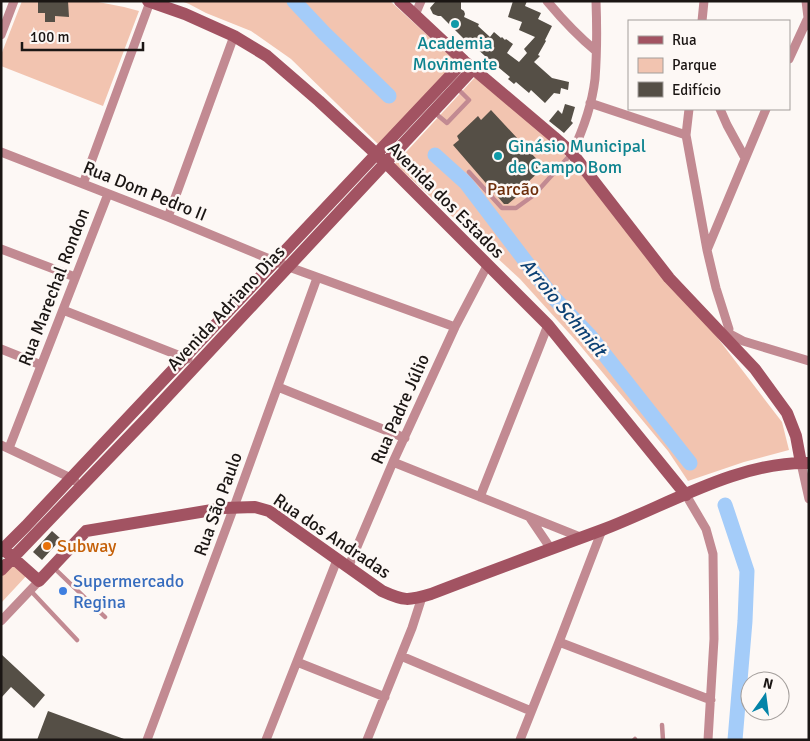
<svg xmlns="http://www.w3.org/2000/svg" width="810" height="741" viewBox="0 0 810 741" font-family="Signika,sans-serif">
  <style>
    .park { fill: #f2c4b0 }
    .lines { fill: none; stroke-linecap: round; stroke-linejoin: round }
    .stream { stroke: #a4ccf9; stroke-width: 2.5 }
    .river { stroke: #a4ccf9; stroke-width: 15 }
    .building { fill: #554f46 }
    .lane { stroke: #c28a92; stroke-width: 4.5 }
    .street { stroke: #c28a92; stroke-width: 9 }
    .secondary { stroke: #a25362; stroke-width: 12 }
    .culture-dot { fill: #0f9aa8; stroke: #fdf8f5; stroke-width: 2 }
    .food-dot { fill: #e8710a; stroke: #fdf8f5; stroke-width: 2 }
    .shop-dot { fill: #3f7fe0; stroke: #fdf8f5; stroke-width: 2 }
    .labels { text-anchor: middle; stroke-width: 5; stroke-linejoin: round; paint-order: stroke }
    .culture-label { font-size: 18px; fill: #0d838f; stroke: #fdf8f5 }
    .park-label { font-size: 18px; fill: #6d2e0b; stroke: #fdf8f5 }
    .street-label { font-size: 18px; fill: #1b1614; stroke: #fdf8f5 }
    .food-label { font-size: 18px; fill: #c56008; stroke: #fdf8f5; text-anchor: start }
    .shop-label { font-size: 18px; fill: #366cbe; stroke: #fdf8f5; text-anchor: start }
    .water-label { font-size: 19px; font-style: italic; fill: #0d4174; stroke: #fdf8f5 }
  </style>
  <rect width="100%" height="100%" fill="#fdf8f5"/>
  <path class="park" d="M22,1H93L124,7L139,11L103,106L1,66V55Z
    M181,1H390L457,62L379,145L291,59L251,31L206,13L189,4Z
    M478,74L558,147L700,315L782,422L789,450L744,462L688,481L668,451L578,343L520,279L395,164Z
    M11,564L29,573L1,603V574Z"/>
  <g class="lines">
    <path class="stream" d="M302,1L303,11"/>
    <path class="river" d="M294,1L324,33L389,96
      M435,155L466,183L552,296L590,336L690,463
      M725,505L747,571L745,621L735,740"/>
  </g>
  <path class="building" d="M38,1H68L69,17L55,16V22H45V13H38Z
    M436,1H461V9L464,11L465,14L464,17L479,24L478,26L490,37L494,32L501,38L502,37L505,40L506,39L513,44L507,53L519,62L527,53L524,49L535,37L519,30L522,22L508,17L513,1H527L525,6L541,13L538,19L552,26L545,40L546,41L538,55L540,56L534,62L552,78L569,82L568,90L561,88L560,94L554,93L545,103L531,90L529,93L516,82L514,84L508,79L510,77L486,57L470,42L469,44L441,16H438L433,14L430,8Z
    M565,104L575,107L571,121L573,123L564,133L549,121L558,110L562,114Z
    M491,110L544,167L527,183L528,187L508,204H504L453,145L459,140L457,136L478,116L481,120Z
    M52,531L61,539L42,560L33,552Z
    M1,654L45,695L34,708L11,687L1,698Z
    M48,711L124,739V740H37Z"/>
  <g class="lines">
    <path class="lane" d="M435,113L447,123L469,100L457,88
      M469,172L502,208H516L534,195L571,154
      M53,567L105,617
      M30,590L77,640
      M662,725L663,740
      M634,740L635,739"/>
    <path class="street" d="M547,1C562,19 578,36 596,51
      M806,1L809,26
      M415,15L421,1
      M702,21L704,1
      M1,35L14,1
      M789,59L807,20
      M590,103L686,135
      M689,109L686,135L707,250L716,288L729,329L728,333L724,337
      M720,109L727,125L745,158
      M1,152L168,217L289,267L455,327
      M572,153C583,130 592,105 595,79C597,53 597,27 596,1
      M83,184L150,2
      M168,217L234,36
      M1,249L75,277
      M707,250L766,109
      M63,310L188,359
      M728,333L743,341L809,361
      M1,349L41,365
      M278,387L405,438
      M1,445L71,478L75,481
      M9,448L108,194
      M393,462L580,537
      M801,463L809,499
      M686,495L706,529L713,554L714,639L708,740
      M480,497L548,325
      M530,518L551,549
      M348,568L393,462L455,327L487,266
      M1,621L39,581
      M559,642L711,700
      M401,656L531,711
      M297,662L385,697
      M147,740L234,507L317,278
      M266,740L337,560
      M367,740L412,628L422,597
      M520,740L559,642L602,530"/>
    <path class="secondary" d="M148,1L185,14L234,36L267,56L319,101L386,163L548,325L686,495
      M400,1L464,61L554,137L572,153L669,278L755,369L787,413L796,436L801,463
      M3,549L39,581L86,531L224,508L255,507L269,511L382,591C404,601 408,601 431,594C488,572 545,551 602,530C666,506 738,461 809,463
      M1,551L26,526L71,478L464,61
      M1,570L147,418L474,68"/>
  </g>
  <g class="culture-dot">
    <circle cx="455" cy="24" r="5"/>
    <circle cx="498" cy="156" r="5"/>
  </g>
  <circle class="food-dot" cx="47" cy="546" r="5"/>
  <circle class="shop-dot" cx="63" cy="591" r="5"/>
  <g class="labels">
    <g class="culture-label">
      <text x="455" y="49">Academia<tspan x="455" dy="21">Movimente</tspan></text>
      <text x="508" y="152" text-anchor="start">Ginásio Municipal<tspan x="508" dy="21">de Campo Bom</tspan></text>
    </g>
    <g class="park-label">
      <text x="513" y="195">Parcão</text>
    </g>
    <g class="street-label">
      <text transform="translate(145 191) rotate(22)" y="6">Rua Dom Pedro II</text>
      <text transform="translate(446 200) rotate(45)" y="6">Avenida dos Estados</text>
      <text transform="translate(54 287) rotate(-69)" y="6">Rua Marechal Rondon</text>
      <text transform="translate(226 308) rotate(-47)" y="6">Avenida Adriano Dias</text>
      <text transform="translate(400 409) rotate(-66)" y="6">Rua Padre Júlio</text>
      <text transform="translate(218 504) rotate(-70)" y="6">Rua São Paulo</text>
      <text transform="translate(332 536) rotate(34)" y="6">Rua dos Andradas</text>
    </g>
    <g class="food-label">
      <text x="57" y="552">Subway</text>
    </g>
    <g class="shop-label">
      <text x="73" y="587">Supermercado<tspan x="73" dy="21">Regina</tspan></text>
    </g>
    <g class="water-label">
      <text transform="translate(564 307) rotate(50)" y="7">Arroio Schmidt</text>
    </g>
  </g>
  <rect width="810" height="741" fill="none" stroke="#1b1614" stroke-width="5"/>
  <rect x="628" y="20" width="162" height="90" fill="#fdf8f5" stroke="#a39e9b"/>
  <rect x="638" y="36" width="25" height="8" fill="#a25362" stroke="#a39e9b"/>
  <text x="672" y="45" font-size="15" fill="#1b1614">Rua</text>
  <rect x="638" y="58" width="25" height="15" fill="#f2c4b0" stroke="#a39e9b"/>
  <text x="672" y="70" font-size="15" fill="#1b1614">Parque</text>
  <rect x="638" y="82" width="25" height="15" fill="#554f46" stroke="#a39e9b"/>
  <text x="672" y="95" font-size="15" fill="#1b1614">Edifício</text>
  <g transform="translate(765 696) rotate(14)"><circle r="24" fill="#fdf8f5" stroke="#a39e9b"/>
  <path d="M0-4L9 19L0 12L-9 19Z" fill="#0484a8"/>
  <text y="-8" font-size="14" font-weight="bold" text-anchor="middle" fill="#1b1614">N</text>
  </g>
  <path d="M22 42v8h121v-8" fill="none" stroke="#1b1614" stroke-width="2.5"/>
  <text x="30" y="42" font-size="15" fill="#1b1614" stroke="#fdf8f5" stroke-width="4" paint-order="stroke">100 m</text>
</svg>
